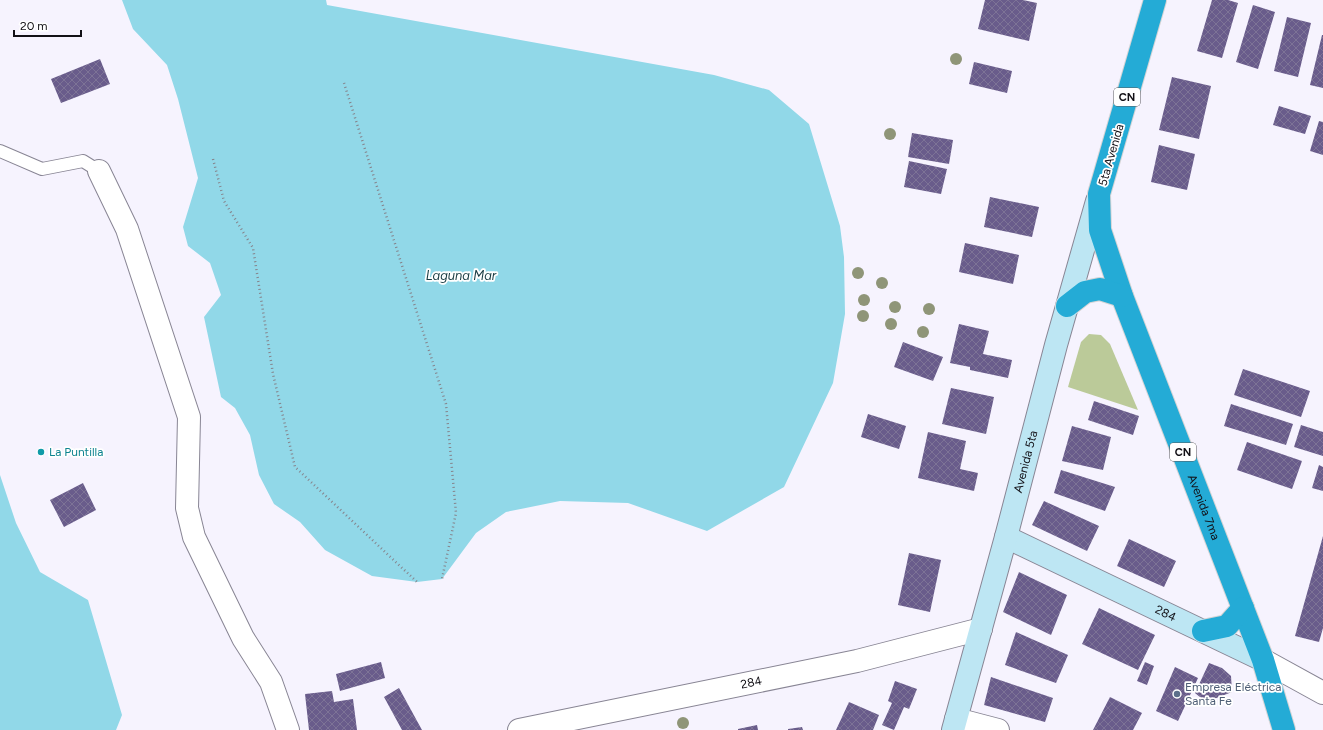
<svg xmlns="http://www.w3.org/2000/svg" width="1323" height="730" viewBox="0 0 1323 730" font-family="Figtree,sans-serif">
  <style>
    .green { fill: #bbca99 }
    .water { fill: #91d8e8 }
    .building { fill: url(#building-cross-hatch) }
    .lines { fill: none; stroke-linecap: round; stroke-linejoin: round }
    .lane-casing { stroke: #888594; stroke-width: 14 }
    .street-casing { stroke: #888594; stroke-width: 24 }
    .secondary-casing { stroke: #888594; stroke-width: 24 }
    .highway-casing { stroke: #d4d4d5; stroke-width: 24 }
    .path { stroke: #86848c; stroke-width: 2.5; stroke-dasharray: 1 3; stroke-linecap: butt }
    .lane { stroke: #fff; stroke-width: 12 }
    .street { stroke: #fff; stroke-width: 22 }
    .secondary { stroke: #bde6f3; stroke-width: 22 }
    .highway { stroke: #24abd6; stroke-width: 22 }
    .tree { fill: #8f9578 }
    .culture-dot { fill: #0f9aa8; stroke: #fff; stroke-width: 1.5 }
    .service-dot { fill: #5c6f8a; stroke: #fff; stroke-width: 1.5 }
    .labels { text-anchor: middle; stroke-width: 3.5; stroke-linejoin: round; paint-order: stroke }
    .shield { fill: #fff; stroke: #59585c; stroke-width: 1 }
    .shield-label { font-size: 11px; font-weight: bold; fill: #121016 }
    .street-label { font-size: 12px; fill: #121016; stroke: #fff }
    .culture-label { font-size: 12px; fill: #0d838f; stroke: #fff; text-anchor: start }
    .service-label { font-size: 12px; fill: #4e5e75; stroke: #fff; text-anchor: start }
    .water-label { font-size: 13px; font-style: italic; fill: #183b42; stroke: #fff }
  </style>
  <defs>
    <pattern id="building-cross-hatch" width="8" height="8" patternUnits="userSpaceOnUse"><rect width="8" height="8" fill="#695c8b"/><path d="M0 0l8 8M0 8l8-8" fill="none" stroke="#7d7396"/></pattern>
  </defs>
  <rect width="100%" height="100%" fill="#f6f3fe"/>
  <path class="green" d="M1089,334L1101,335L1110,344L1138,410L1068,387L1081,342Z"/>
  <path class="water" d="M122,0H326L327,5L714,75L769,90L809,124L840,226L844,257L845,314L833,383L784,487L707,531L628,503L560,501L506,512L476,533L442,579L417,582L372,576L325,550L300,522L274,504L259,475L250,435L235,408L221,397L204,317L221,295L210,263L188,246L183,227L198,178L178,99L167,65L133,29Z
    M0,475L16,523L40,572L88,600L122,715L116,730H0Z"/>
  <path class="building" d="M985,0H1023L1037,3L1029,41L978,29Z
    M1212,0H1228L1238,3L1222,58L1197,51Z
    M1253,5L1275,12L1258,69L1236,62Z
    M1287,17L1311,23L1298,77L1274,71Z
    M1322,35H1323V88L1310,85Z
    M100,59L110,84L61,103L51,79Z
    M974,62L1012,71L1007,93L969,84Z
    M1172,77L1211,86L1199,139L1159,130Z
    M1279,106L1311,116L1305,134L1273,125Z
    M1319,121L1323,122V155L1310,151Z
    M912,133L953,140L949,164L908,157Z
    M1159,145L1195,154L1187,190L1151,182Z
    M909,161L947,169L941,194L904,187Z
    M990,197L1039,207L1032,237L984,227Z
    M965,243L1019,255L1013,284L959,272Z
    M959,324L989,331L983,354L1012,360L1008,378L970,370V367L950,363Z
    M903,342L943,357L933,381L894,367Z
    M1243,369L1310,391L1301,417L1234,395Z
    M951,388L994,397L986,434L942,424Z
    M1094,401L1139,416L1133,435L1088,420Z
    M1231,404L1293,424L1286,445L1224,426Z
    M868,414L906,426L899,449L861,437Z
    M1301,425L1323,432V456L1294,447Z
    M1072,426L1111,437L1103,470L1062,461Z
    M928,432L966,441L960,469L978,473L974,491L918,478Z
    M1247,442L1302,461L1292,489L1237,470Z
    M1319,465L1323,467V491L1312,488Z
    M1061,470L1115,487L1105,511L1054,493Z
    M83,483L96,510L64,527L50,500Z
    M1044,501L1099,526L1087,551L1032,525Z
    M1323,536V628L1319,642L1295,636Z
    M1129,539L1176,561L1164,587L1117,566Z
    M909,553L941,560L930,612L898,605Z
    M1019,572L1067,595L1051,635L1003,612Z
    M1099,608L1155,635L1138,670L1082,644Z
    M1016,632L1068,655L1056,683L1005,665Z
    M381,662L385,678L340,691L336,674Z
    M1145,662L1154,666L1147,685L1137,681Z
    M1209,663L1222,668L1231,676L1232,692L1206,702L1195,693Z
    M1175,667L1198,678L1178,721L1156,711Z
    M991,677L1053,698L1045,722L984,705Z
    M895,681L917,689L909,709L904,707L894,730L882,725L892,703L888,701Z
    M399,688L422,730H402L384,697Z
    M332,691L334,702L353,699L357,730H309L305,694Z
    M1110,697L1142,713L1133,730H1093Z
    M849,702L879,715L873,730H836Z
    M757,725L758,730H738V729Z
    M802,727L803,730H788V729Z"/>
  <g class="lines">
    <g class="lane-casing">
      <path id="lane" d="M0,151L42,169L83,161L99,171"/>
    </g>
    <g class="street-casing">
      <g id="street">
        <path d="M99,171L127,229L189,417L187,508L194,537L243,638L271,682L288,730"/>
        <path d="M1263,660L1323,693"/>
        <path d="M956,719L998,730"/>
        <path id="s1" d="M519,730L857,661L981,629"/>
      </g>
    </g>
    <g class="secondary-casing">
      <g id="secondary">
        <path id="s2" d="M1006,537L1263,660"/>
        <path id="s3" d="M953,730L1006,537L1056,345L1097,201"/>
      </g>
    </g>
    <g class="highway-casing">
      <g id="highway">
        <path id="s4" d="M1155,0L1099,194L1100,230L1122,296L1263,660L1284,730"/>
        <path d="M1067,306L1085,292L1100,289L1122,296"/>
        <path d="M1203,631L1227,626L1243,608"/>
      </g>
    </g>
    <path class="path" d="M344,83L446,404L456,513L442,579
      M213,159L224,201L253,248L273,374L295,467L417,582"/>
    <use href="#lane" class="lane"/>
    <use href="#street" class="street"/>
    <use href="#secondary" class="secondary"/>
    <use href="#highway" class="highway"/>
  </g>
  <g class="tree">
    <circle cx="956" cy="59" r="6"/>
    <circle cx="890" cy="134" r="6"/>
    <circle cx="858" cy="273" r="6"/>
    <circle cx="882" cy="283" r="6"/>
    <circle cx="864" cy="300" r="6"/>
    <circle cx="895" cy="307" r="6"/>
    <circle cx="929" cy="309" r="6"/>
    <circle cx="863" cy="316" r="6"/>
    <circle cx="891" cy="324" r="6"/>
    <circle cx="923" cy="332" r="6"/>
    <circle cx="683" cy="723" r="6"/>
  </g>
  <circle class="culture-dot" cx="41" cy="452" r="4"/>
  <circle class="service-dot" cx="1177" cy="694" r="4"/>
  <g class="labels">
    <g class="shield">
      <rect x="1114" y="88" width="26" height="18" rx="3"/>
      <rect x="1170" y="443" width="26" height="18" rx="3"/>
    </g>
    <g class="shield-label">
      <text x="1127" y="101">CN</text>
      <text x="1183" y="456">CN</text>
    </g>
    <g class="street-label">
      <text transform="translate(1111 155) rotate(-74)" y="4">5ta Avenida</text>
      <text dy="4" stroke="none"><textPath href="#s3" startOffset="278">Avenida 5ta</textPath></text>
      <text dy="4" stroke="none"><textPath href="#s4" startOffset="534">Avenida 7ma</textPath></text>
      <text dy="4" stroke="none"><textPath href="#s2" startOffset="177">284</textPath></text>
      <text dy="4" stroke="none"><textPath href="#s1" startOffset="237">284</textPath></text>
    </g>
    <g class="culture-label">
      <text x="49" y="456">La Puntilla</text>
    </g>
    <g class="service-label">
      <text x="1185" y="691">Empresa Eléctrica<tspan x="1185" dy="14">Santa Fe</tspan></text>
    </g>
    <g class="water-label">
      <text x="461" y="280">Laguna Mar</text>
    </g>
  </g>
  <path d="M14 30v6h67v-6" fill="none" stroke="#121016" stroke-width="2"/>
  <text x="20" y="30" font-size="12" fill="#121016" stroke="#ffffff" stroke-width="3" paint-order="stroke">20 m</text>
</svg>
